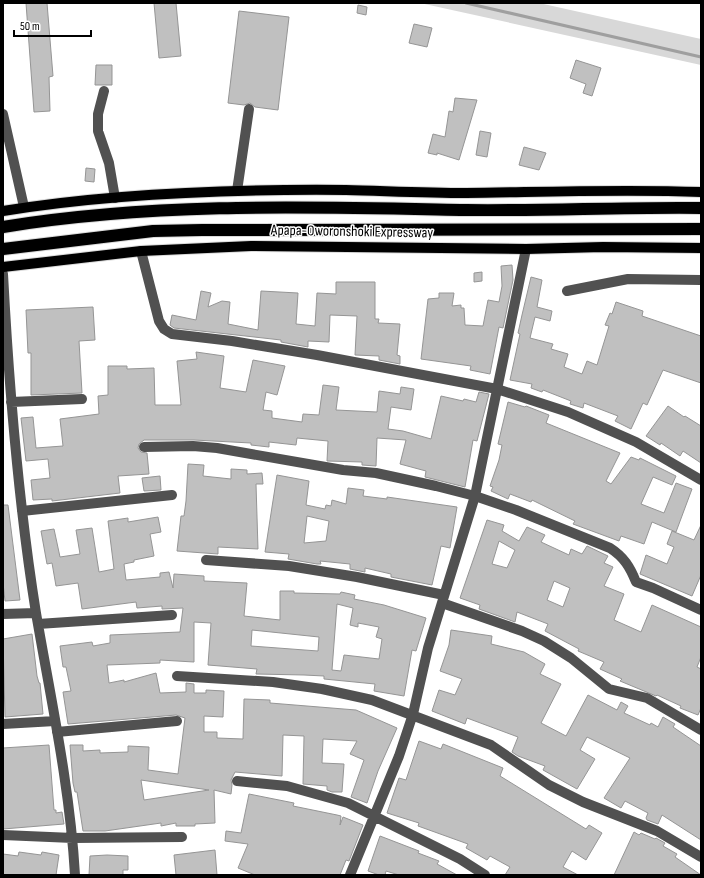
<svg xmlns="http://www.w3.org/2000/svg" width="704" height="878" viewBox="0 0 704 878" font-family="'Sofia Sans Condensed',sans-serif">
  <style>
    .green { fill: #d8d8d8 }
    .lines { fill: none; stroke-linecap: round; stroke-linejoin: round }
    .stream { stroke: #9f9f9f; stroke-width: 3 }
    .building { fill: #c0c0c0; stroke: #959595; fill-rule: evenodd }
    .major-casing { stroke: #dbdbdb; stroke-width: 12 }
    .highway-casing { stroke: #dbdbdb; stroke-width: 14 }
    .minor { stroke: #515151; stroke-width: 10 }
    .major { stroke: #000; stroke-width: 10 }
    .highway { stroke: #000; stroke-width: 12 }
    .labels { text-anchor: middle; stroke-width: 3; stroke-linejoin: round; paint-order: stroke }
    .street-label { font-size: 15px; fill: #000; stroke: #fff }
  </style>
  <rect width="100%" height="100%" fill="#fff"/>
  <path class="green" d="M420,3H539L701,39V65Z"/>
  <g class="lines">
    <path class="stream" d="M466,3L701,57"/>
  </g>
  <path class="building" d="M26,3H47L53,76L49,77L50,111L34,112Z
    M154,3H176L181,56L159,58Z
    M358,5L367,7L366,15L357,13Z
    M239,11L289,17L278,110L255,107L250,103L244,105L228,103Z
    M414,24L432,28L427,47L409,43Z
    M576,60L601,68L592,96L583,93L586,84L570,78Z
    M96,65H112V85H95Z
    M455,98L477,100L459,160L437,153V155L428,153L433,134L445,137L449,111L453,112Z
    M480,131L491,133L487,157L476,155Z
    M524,147L546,153L539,170L519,165Z
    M86,168L95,169L94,182L85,181Z
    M512,265L513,280L503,328L499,327L490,374L470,370L471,366L421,359L428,299L439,298V293H454L452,306L461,305V308H464L465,325L483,326L488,300L499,302L502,286L501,266Z
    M482,272V281L474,282V273Z
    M531,277L542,280L537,307L552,311L550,321L535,317L530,338L553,344L551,349L568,354L564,367L582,374L587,361L597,365L609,326L605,325L610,313L612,314L616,302L643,311L642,316L701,336V383L663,370L647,405L643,403L631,429L615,421L618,416L584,403L583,408L570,404L571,401L543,390L542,392L531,388L532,384L510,380L520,334L518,333L522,315Z
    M336,282H375V319H379L378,323L400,324L397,355L400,356V364L379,360V356L355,355L357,316L330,315L329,342L308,341V347L281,342V340L174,328L170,325L172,315L196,320L201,291L211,293L208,307L222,301L230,302L228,324L258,330L261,291L298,293L296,324L315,326L317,293L336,294Z
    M93,307L95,340L79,341L82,393L31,395V353H28L26,310Z
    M196,352L224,356L220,388L246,392L253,360L285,366L277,395L266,392L263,410L272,411V418L302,422L303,414L319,415L323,385L339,387L336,410L377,412L379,391L400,394L401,387L414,389L411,410L391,407L388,429L403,431L431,439L441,396L463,401L464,399L476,402L479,392L489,394L477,441L473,440L465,487L425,477L426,471L400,464L406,440L377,438L376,466L362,465V462L327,461L328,441L297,438L296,445L269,442V447L251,445V443L194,440H144L139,444L138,448L141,452L147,453L149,474L118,476L120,493L52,501V499L33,500L31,480L50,478L48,459L26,461L21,418L33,417L36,448L63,446L60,419L99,414L98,396L108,395V366H127V369L154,368L155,405H181L177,361L197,359Z
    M508,402L525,407L526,406L549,415L546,423L620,453L606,481L611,484L631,457L639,460L640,458L676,476L672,485L653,477L641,504L664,513L676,483L692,489L676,532L652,522L644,544L621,536L619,541L573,524L575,521L532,500L531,502L510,494L508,499L491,491L493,487L490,486L499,460L502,445L498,444Z
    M668,406L684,417L685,416L701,426V463L683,451L680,456L661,443L660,445L646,436Z
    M188,464L204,465L203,476L231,479V469L247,470V474L262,473L263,484H256L258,549L218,547V554L177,551L181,516H184L186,501Z
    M277,475L309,481L306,505L325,509L326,505L331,506L332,500L346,504L348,488L364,490L363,496L387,499V497L457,507L450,548L441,546L432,585L391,577V574L365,568V572L350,569V564L320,561L321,564H317L288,559L289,554L265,552ZM307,516L329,521L326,541L304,543Z
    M160,476L161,490L144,491L142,478Z
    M3,505H8L20,600L5,601L3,583Z
    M158,517L161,532L150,534L154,556L134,560V562L124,564L126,580L160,577V573L169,572L173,588L174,574L204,576V581L247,583L244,616L280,620V591H294V593L340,594L341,592L355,595L354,599L384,605L426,618L416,651L412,650L404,696L374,691L375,684L324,679V676L304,675L256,674L257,669L208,665L211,623L194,622V662L160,660V663L107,665L109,683L124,680V682L156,673L160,693L186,692V683L194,684V693H206V690L224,691L223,717L204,716V732H217V738L243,739L244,699L270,700V703L356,710L397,728L378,771L367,803L351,797L364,760L350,754L357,741L323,739L322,763L344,764L342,792H332L327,790V786L303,784L304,736L283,735L282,776L235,772L231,780L232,785L231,794L214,790L215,823L195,824V826H176V823L161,826V823L105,831H83L77,792H75L73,783L70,745H83V751L100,750V753L128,752V746L149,747L148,770L178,774L185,718L176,715L68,724L63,692L71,691L66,667H63L60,646L92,642L93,646L110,643V635L180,632L183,608L162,609V606L137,608L136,602L82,609L78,583L56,586L52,563L47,564L41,531L54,529L60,557L80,554L76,530L92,528L99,572L114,569L108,521L128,518V522ZM337,604L353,608L350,625L358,627V623L379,627L376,637L382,639L379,659L344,655L341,671L332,670ZM252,630L319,637L318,651L251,646ZM141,780L209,790L144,800Z
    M487,520L504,525L502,531L519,541L527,527L545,535L541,542L569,555L571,549L582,554L587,546L608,556L604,563L613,567L604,586L624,594L614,620L641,632L652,605L701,627V657L697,667L701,669V708L698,715L680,708L681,706L657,695L656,696L620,681L622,679L600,669L604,662L578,651L579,649L545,631L548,624L517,612L515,622L479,609L480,605L460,598ZM499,541L515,550L507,568L492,564ZM554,581L570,588L563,607L547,600Z
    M701,525V575L692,596L640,574L646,555L667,564L674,547L667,544L672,531L694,540Z
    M451,630L492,636L491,644L524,652L545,664L540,674L561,684L541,723L566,736L588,695L617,710L621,702L628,706L624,713L650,725L651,723L658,727L663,717L675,724L673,727L701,746V840L662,815L658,824L647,820L646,818L648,813L625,801L621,808L604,798L630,758L587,737L580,750L595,759L577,789L543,770L545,766L518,756L512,752L518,737L467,718L465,724L432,711L439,690L455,695L462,679L440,671L449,645Z
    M32,634L37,676L39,683H40L43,714L5,717L3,639Z
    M419,741L441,749L443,744L503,768L500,776L586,829L589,825L602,833L586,860L572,851L563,867L578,875H505L510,867L490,856L487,860L466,848L468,844L418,826L419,823L387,813L399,778L406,780Z
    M49,745L54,810H56V813L62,812L64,824L3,829V748Z
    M249,794L294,803L293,806L337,815L341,816L340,825L343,817L363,825L349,861L346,860L340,875H255L238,868L248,844L225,841L226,831L241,833Z
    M634,832L639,835L641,833L655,839L656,838L665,843L663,846L677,854L675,857L701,875H614Z
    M380,836L419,851L418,853L439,861L437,864L457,875H399L386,871L385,875H379L368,871Z
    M215,850L217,875H176L174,855Z
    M19,852L41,855L42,852L59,855L56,875H3V854L18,856Z
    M107,855L128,856V870H123V875H89L90,856Z"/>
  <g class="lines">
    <g class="major-casing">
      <path id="major" d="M3,211C113,193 235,189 346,190C386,191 426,193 466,193C544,192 622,189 701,192
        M3,267L141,251L251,246L526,249L603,247L701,248"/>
    </g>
    <g class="highway-casing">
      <path id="highway" d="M3,227C156,202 311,207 466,210C544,211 623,207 701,208
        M3,249L153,231L202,230L701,229"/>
    </g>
    <path class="minor" d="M104,91L98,114V131L109,163L115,198
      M3,114L24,207
      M237,191L249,109
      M141,251L159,321L164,329L172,334L232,341L317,355L497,389L568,412L636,442L701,480
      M3,274C9,387 18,501 36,613C51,700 70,787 75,875
      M567,291L628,279L701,280
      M11,402L82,399
      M144,447L193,446L217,448L343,470L376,473L436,486L475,496L516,510L610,548C624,557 630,567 636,582L653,588L701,610
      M22,511L172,495
      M206,560L289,566L357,577L444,595
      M442,603L522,631L544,641L571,658L609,689L647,698L701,730
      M3,614L36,613
      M38,624L172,615
      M177,676L273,682L322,689L372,700L491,745L549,785L583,802L657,831L701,857
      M3,724L55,721
      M57,732L177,721
      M237,781L287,786L348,803L460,859L485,875
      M3,835L73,838L182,837
      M350,875L399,756L413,714L428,648L475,496L526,249"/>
    <use href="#major" class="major"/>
    <use href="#highway" class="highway"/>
  </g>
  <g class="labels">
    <g class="street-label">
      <text transform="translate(352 231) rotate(1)" y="5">Apapa-Oworonshoki Expressway</text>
    </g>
  </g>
  <rect width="704" height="878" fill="none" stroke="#000000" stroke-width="8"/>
  <path d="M14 30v6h77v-6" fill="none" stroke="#000000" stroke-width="2"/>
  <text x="20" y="30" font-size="12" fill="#000000" stroke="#ffffff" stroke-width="3" paint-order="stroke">50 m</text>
</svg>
